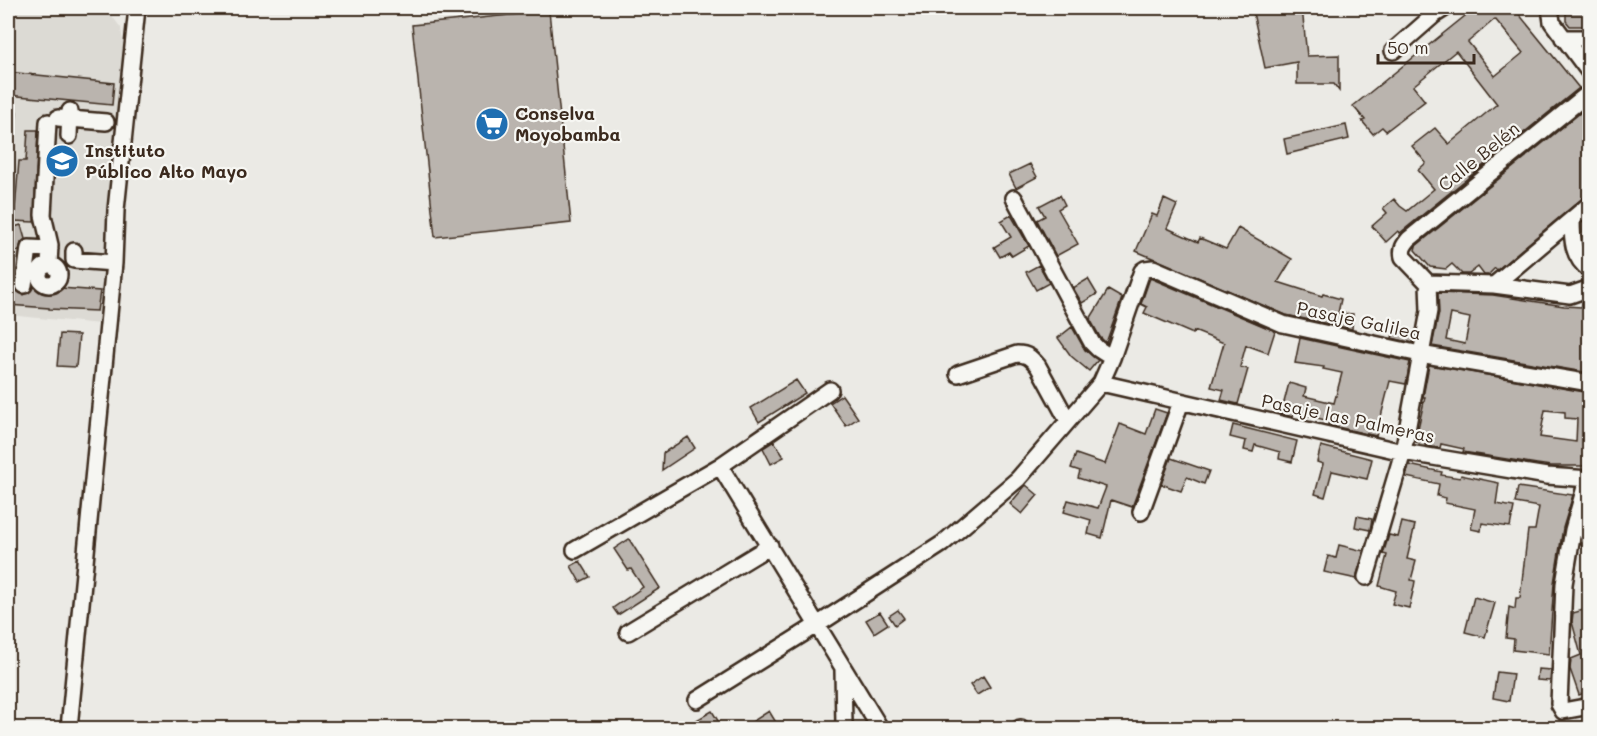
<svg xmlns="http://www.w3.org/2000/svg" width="1597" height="736" viewBox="0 0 1597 736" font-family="Mali,sans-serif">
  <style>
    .built { fill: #dcdad4 }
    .green { fill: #cdcac4; stroke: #847a71; stroke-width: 1.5 }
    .building { fill: #bab4ae; stroke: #3b2a1e; stroke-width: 1.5; fill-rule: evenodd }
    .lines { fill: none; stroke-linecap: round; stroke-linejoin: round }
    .minor-casing { stroke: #3b2a1e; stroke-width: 20 }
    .minor { stroke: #f6f6f2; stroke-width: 15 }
    .labels { text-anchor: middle; stroke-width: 4.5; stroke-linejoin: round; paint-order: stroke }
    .poi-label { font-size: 18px; font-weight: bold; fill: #3b2a1e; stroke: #f6f6f2; text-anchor: start }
    .street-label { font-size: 18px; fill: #3b2a1e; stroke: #f6f6f2 }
  </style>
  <rect width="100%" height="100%" fill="#ebeae5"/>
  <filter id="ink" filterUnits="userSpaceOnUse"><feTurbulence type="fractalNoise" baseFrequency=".0167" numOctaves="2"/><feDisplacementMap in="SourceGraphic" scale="12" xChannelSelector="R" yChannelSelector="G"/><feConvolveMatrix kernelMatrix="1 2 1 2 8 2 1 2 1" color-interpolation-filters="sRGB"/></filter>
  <g filter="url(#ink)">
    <path class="built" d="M8,8H106L121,28L125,59L106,263L105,291L100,324L8,315Z"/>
    <path class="green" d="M8,112L17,113L8,190Z"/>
    <path class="building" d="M1252,8H1302L1307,56L1339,55V91L1334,84H1297V62L1265,68Z
      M1475,8H1514L1579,88L1400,233L1398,231L1386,242L1372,226L1387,213L1383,208L1394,199L1400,206L1407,211L1434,189L1418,170L1426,163L1412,146L1435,128L1449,144L1497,104L1456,51L1413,86L1425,101L1386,131L1382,127L1373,134L1362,121L1365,120L1353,106ZM1495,19L1523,53L1495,76L1468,42Z
      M1566,8H1590V26H1570L1566,21Z
      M549,11L571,223L435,237L412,25Z
      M8,72L114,83L112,105L8,95Z
      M1590,105V194L1584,197L1497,270L1495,268L1488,275H1484L1478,267L1469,274H1462L1452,264L1446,269L1430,267L1415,250L1416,246Z
      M1346,125L1349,139L1287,154L1284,139Z
      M28,130H38L34,222L14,221L19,161H26Z
      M1030,164L1037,177L1016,188L1009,174Z
      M1060,195L1065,205L1058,209L1078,244L1056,256L1037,220L1045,216L1039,206Z
      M1164,199L1177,205L1167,228L1198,242L1200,238L1226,249L1238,228L1292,259L1278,282L1322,296L1323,294L1341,299L1338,313L1353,314L1352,329L1286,315L1136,251L1152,214L1157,216Z
      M1011,215L1029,246L1012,256L1009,252L1000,257L994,247L1011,237L1001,221Z
      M21,225L25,239L21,243L19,251L13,252H8V229Z
      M1039,265L1049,283L1036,290L1026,272Z
      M1150,278L1275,331L1268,353L1246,345L1240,367L1248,369L1238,404L1221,400L1224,390L1211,387L1224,343L1194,331L1193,334L1144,313L1147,307L1141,304Z
      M1088,279L1097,294L1082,303L1073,288Z
      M8,284L14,285L18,292L23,295L31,291L34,286L100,291L97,311L49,309V308L8,305Z
      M1108,290L1122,298L1106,343L1100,337L1090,319Z
      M1438,293L1493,295L1564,306L1582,307L1590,303V373L1432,346L1439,313ZM1451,314L1470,318L1465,344L1446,340Z
      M1072,327L1085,350L1098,360L1089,371L1071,356L1058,338Z
      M1394,330L1415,334L1413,343L1392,338Z
      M60,334L79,335L76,367L57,366Z
      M1300,338L1410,362L1406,384L1390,381L1376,436L1328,425L1329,421L1294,412L1293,417L1281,414L1289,383L1306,388L1304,396L1334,403L1342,373L1323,369L1324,367L1295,363Z
      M1429,365L1590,393V466H1551L1537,464L1463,452L1464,449L1441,444L1440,448L1425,446L1426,444L1415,442L1425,397H1423ZM1545,410L1565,412V418L1577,419L1576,442L1540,437Z
      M796,380L805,393L759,422L751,408Z
      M842,395L858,418L846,426L830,403Z
      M1155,409L1167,413L1132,507L1111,500L1102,538L1088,534L1091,520L1064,512L1068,500L1098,508L1106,487L1078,478L1080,471L1071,468L1076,454L1105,464L1120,424L1146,434Z
      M1233,425L1297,441L1292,462L1279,459L1280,452L1255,445L1253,452L1244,450L1246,441L1230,437Z
      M688,437L695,448L662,470L663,453Z
      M774,441L784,457L771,464L763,448Z
      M1321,446L1372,459L1367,479L1332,471L1325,497L1315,494L1323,464L1317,462Z
      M1171,458L1209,471L1204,484L1187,477L1181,491L1161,484Z
      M1409,465L1442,472L1441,475L1460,478L1461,475L1499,483L1496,504L1514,507L1510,527L1482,523L1481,531L1471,529L1475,509L1445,503L1446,498L1437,496L1439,484L1406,477Z
      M1026,485L1038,495L1022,514L1010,504Z
      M1518,487L1573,495L1563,528L1554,583L1549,654L1513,650L1514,639L1506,638L1509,607L1515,609L1516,598H1520L1528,530H1535L1539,507L1515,503Z
      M1357,516L1372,519L1370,530L1355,527Z
      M1402,522L1415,525L1407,559L1416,561L1411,580L1415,581L1414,587L1409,608L1392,604L1396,591L1379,586L1387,555L1383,554L1389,535L1398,537Z
      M629,539L660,588L618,615L613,608L643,587L631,569L628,570L614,549Z
      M1339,545L1364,551L1357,574V579L1324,572L1328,556L1336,558Z
      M580,561L590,577L580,582L571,566Z
      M1474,597L1495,603L1485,637L1465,632Z
      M1590,608V691L1579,695L1570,669L1571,659L1581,655L1572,622L1573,613Z
      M898,610L904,618L895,625L889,616Z
      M880,612L888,624L874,633L866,620Z
      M1538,669L1551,670L1550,681L1537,680Z
      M1497,672L1513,674L1509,701L1493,698Z
      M983,676L990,687L977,695L970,685Z
      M712,711L723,729H700L695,721Z
      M769,711L780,729H741Z"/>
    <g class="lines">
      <g class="minor-casing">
        <path id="minor" d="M1550,8L1552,22L1590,73
          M1563,38H1590
          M1393,51L1434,15L1445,8
          M58,118L106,122
          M48,122L43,215L50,245L49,265
          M69,136L70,111
          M1014,198L1092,343L1098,349L1112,358
          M1572,219C1572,238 1572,258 1590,270
          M74,251V260L114,263
          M39 275a10 10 0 1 1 20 0a10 10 0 1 1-20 0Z
          M1428,283L1494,285L1570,295L1590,288
          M24,285L29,248L50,249
          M1494,285L1590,204
          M958,374L1017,354C1028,354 1031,358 1038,366L1068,421
          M1101,383L1403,452L1547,476L1590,479
          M1587,480L1573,530L1564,584L1559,704L1563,711L1590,706
          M1579,511L1590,542
          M1141,512L1181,402
          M575,550L720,466L830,390
          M1366,577L1403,452L1429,311L1428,283L1403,257C1401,249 1404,245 1409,239L1590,92
          M628,632L770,546
          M843,670L844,725
          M697,700L817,625L720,466
          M69,728L114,263L116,210L137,8
          M880,728L817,625L942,544L1018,479L1101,383L1112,358L1142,271L1145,269L1153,268L1283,324L1420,354L1590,383
          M1020,728H1021"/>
      </g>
      <use href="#minor" class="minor"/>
    </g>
  </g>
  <defs>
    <g id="supermarket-disc" transform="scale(1.725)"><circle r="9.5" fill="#1f6fb2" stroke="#f6f6f2"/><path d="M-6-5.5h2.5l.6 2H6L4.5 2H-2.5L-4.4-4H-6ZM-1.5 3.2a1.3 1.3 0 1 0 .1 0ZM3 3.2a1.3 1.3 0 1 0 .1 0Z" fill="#fff"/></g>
    <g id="university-disc" transform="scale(1.725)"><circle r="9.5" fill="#1f6fb2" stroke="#f6f6f2"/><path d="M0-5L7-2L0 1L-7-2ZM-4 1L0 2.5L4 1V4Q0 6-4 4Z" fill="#fff"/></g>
  </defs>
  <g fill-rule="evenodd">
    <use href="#supermarket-disc" x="492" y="124"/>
    <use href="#university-disc" x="62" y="161"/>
  </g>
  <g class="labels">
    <g class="poi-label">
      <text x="515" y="120">Conselva<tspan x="515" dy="21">Moyobamba</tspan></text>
      <text x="85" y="157">Instituto<tspan x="85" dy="21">Público Alto Mayo</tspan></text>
    </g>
    <g class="street-label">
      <text transform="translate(1479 157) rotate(-39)" y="6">Calle Belén</text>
      <text transform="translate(1359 321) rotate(12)" y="6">Pasaje Galilea</text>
      <text transform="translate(1348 419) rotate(12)" y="6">Pasaje las Palmeras</text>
    </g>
  </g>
  <rect width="1597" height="736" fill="none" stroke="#f6f6f2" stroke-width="30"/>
  <rect x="15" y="15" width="1567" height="706" fill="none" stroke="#3b2a1e" stroke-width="2" filter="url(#ink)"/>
  <path d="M1378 54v9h96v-9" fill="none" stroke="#3b2a1e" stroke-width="3"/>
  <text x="1387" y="54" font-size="18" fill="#3b2a1e" stroke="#f6f6f2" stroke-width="4.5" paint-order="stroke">50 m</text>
</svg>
